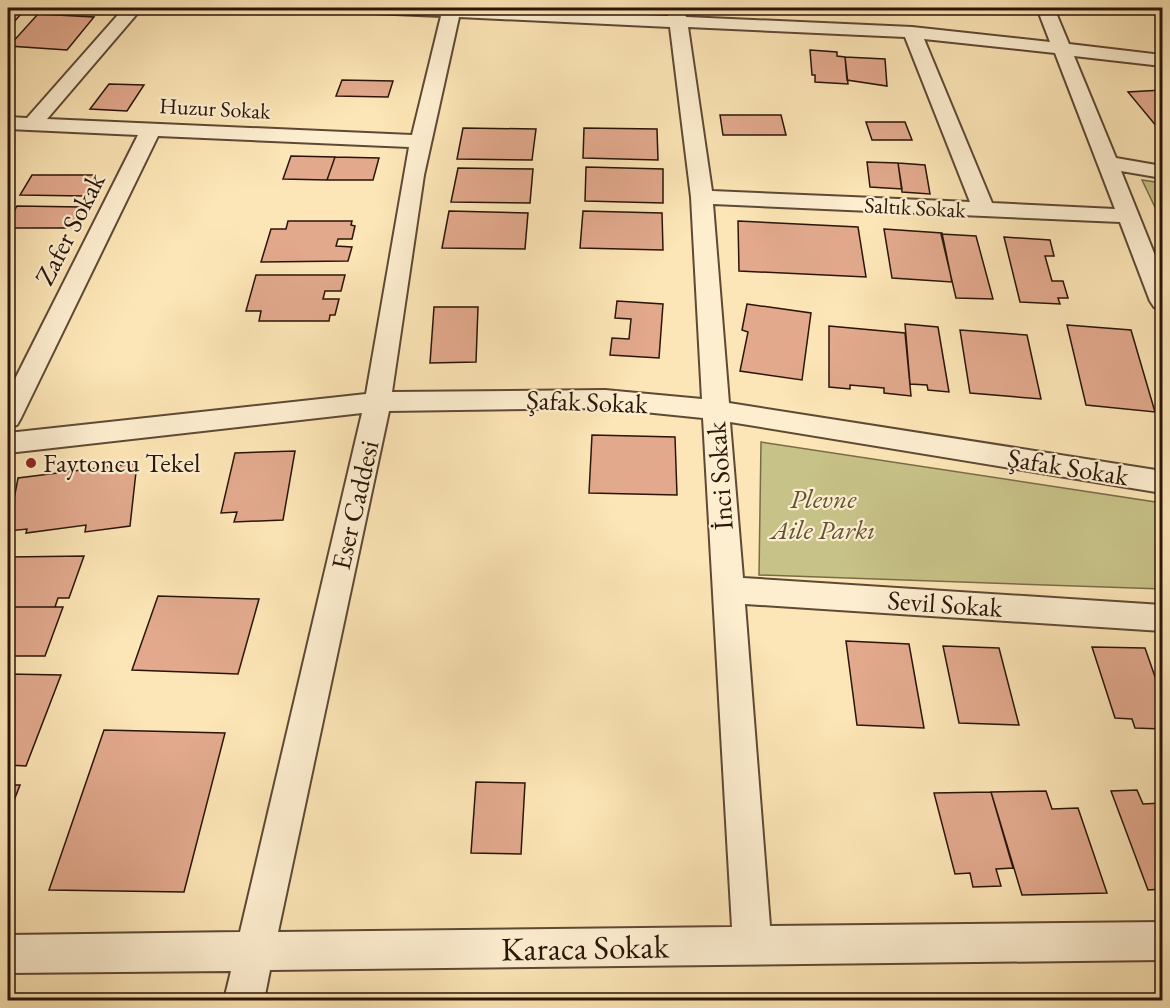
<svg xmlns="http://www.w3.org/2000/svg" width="1170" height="1008" viewBox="0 0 1170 1008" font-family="'EB Garamond',serif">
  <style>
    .green { fill: #c7c288; stroke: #786c48; stroke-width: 1.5 }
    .building { fill: #e2a98d; stroke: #2a1508; stroke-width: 1.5 }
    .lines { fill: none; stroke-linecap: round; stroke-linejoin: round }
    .street-casing { stroke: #5e4934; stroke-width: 4 }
    .street { fill: #fdeed0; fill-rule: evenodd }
    .poi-dot { fill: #8f2418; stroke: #fdeed0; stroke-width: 2 }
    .labels { text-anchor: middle; stroke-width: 4.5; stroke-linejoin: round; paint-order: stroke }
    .far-street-label { font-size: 22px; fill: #2a1508; stroke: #fdeed0 }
    .street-label { font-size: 27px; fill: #2a1508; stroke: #fdeed0 }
    .poi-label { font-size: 27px; fill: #2a1508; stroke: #fdeed0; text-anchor: start }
    .park-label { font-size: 27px; font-style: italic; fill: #615235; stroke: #fdeed0 }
    .near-street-label { font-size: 33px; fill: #2a1508; stroke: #fdeed0 }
  </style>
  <rect width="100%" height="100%" fill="#fce5b6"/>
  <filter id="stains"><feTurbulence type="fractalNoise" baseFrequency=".00333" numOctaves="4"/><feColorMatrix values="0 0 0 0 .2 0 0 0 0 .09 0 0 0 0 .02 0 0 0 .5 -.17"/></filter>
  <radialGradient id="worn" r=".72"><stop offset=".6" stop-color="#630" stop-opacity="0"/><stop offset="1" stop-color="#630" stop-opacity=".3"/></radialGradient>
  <path class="green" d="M1142,180L1162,183V222Z
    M761,442L1162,503V589L759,575Z"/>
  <path class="building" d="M8,13L21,14L8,29Z
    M38,14L94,17L67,50L9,46Z
    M810,50L837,52V56L845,57L848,84L815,82V75H812Z
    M845,57L885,59L887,86L847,80Z
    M342,80L393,81L388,97L336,96Z
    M109,84L144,85L127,111L90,109Z
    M1162,90V133L1128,92Z
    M720,115H781L786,135H723Z
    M866,122H905L912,140H872Z
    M463,128L536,129L532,160L457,159Z
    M584,128L657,129L658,160L583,158Z
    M291,156L335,157L327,180L283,179Z
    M335,157L379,158L373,180H327Z
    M867,162L898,163L902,189L870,187Z
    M898,163L925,165L930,194L902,192Z
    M586,167L663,169V203L585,201Z
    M458,168L533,169L530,203L451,202Z
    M32,175H96L85,196L20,195Z
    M17,206L82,207L71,228H8V222Z
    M449,211L528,213L525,249L442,248Z
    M583,211L662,213L663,250L580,248Z
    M288,221H352L351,225L355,226L352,239H338L336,246L352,247L348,261L261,262L271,229H286Z
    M738,221L858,227L866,277L739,271Z
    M884,229L942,233L952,282L892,278Z
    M941,234L976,236L993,299L956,298Z
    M1004,237L1050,240L1054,256H1045L1052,281H1063L1068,298H1058L1060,304L1020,302Z
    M256,275H345L341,291H325L323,299H339L335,315H330L329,321H259L261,311H246Z
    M617,301L663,304L659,358L610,355L612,338L629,339L631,319L615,318Z
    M747,304L811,313L802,380L740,371L748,332L742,330Z
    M434,307H478L476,362L430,363Z
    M905,324L938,327L949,392L928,390L927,385L910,384Z
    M1067,325L1131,330L1155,412L1086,405Z
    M829,326L905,333L911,396L884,393V388L850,385V389L829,387Z
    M960,330L1027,335L1041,399L970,393Z
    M592,435L675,437L677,495L589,493Z
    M295,451L283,520L234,522L237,512L221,513L235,453Z
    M137,463L130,526L85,532L86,525L26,533L27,529L8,531L18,478Z
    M84,556L69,598H58L55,607H8V557Z
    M158,596L259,599L238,674L132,670Z
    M8,607H63L45,656H8Z
    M846,641L909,644L924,728L857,725Z
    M943,646L999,648L1019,725L959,723Z
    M1092,647L1145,648L1162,697V729L1135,728L1132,719L1115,718Z
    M8,674L61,675L26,766L8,765Z
    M104,730L225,733L184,892L49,890Z
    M476,782L525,783L521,854L471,853Z
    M8,785H20L8,816Z
    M1137,790L1143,804L1162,803V889L1148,890L1111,791Z
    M1046,791L1052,809L1078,808L1107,893L1022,895L991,792Z
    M991,792L1013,868L996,869L1001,886L973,887L970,873L955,874L934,793Z"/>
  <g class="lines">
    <g class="street-casing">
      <path id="street" d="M124,8H142L47,119L412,135L441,16L371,13L365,12L363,8H478L668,16V8H684L686,17L912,27L1050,42L1037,8H1054L1069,44L1162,55V66L1074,56L1116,158L1162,166V178L1121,171L1162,273V309L1154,307L1150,301L1120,222L713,204L729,403L1162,471V493L730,422L743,578L1162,605V631L745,604L770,926L1162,922V960L270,970L264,1000H224L231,971L8,973V935L240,932L362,413L8,453V433L366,394L409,147L158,136L21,418L17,425L8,427V393L138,135L8,129V117L27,118ZM459,17L670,27L691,197L702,399L605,390L392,392L424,175ZM688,27L905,37L970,202L712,191ZM924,39L1055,53L1115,209L992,203ZM605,408L703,418L732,927L278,932L389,411Z"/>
    </g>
    <use href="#street" class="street"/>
  </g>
  <circle class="poi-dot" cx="31" cy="463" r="6"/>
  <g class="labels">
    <g class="far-street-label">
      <text transform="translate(215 108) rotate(3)" y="8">Huzur Sokak</text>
      <text transform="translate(915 207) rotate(3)" y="8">Saltık Sokak</text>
    </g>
    <g class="street-label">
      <text transform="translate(70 229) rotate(-63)" y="9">Zafer Sokak</text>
      <text transform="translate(587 402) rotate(2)" y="9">Şafak Sokak</text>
      <text transform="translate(1068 467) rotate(9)" y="9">Şafak Sokak</text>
      <text transform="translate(720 476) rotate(-94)" y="9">İnci Sokak</text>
      <text transform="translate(355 505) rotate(-77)" y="9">Eser Caddesi</text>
      <text transform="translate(945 604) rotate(4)" y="9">Sevil Sokak</text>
    </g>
    <g class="poi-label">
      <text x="43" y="472">Faytoncu Tekel</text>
    </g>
    <g class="park-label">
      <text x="823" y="508">Plevne<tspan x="823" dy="31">Aile Parkı</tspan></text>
    </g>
    <g class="near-street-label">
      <text transform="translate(585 947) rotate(-1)" y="12">Karaca Sokak</text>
    </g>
  </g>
  <rect width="1170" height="1008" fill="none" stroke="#fce5b6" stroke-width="30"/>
  <rect x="9" y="9" width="1152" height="990" fill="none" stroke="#2a1508" stroke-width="3"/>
  <rect x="15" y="15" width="1140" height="978" fill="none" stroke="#2a1508" stroke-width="1.5"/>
  <rect width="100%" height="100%" filter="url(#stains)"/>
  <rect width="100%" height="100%" fill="url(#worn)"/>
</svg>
